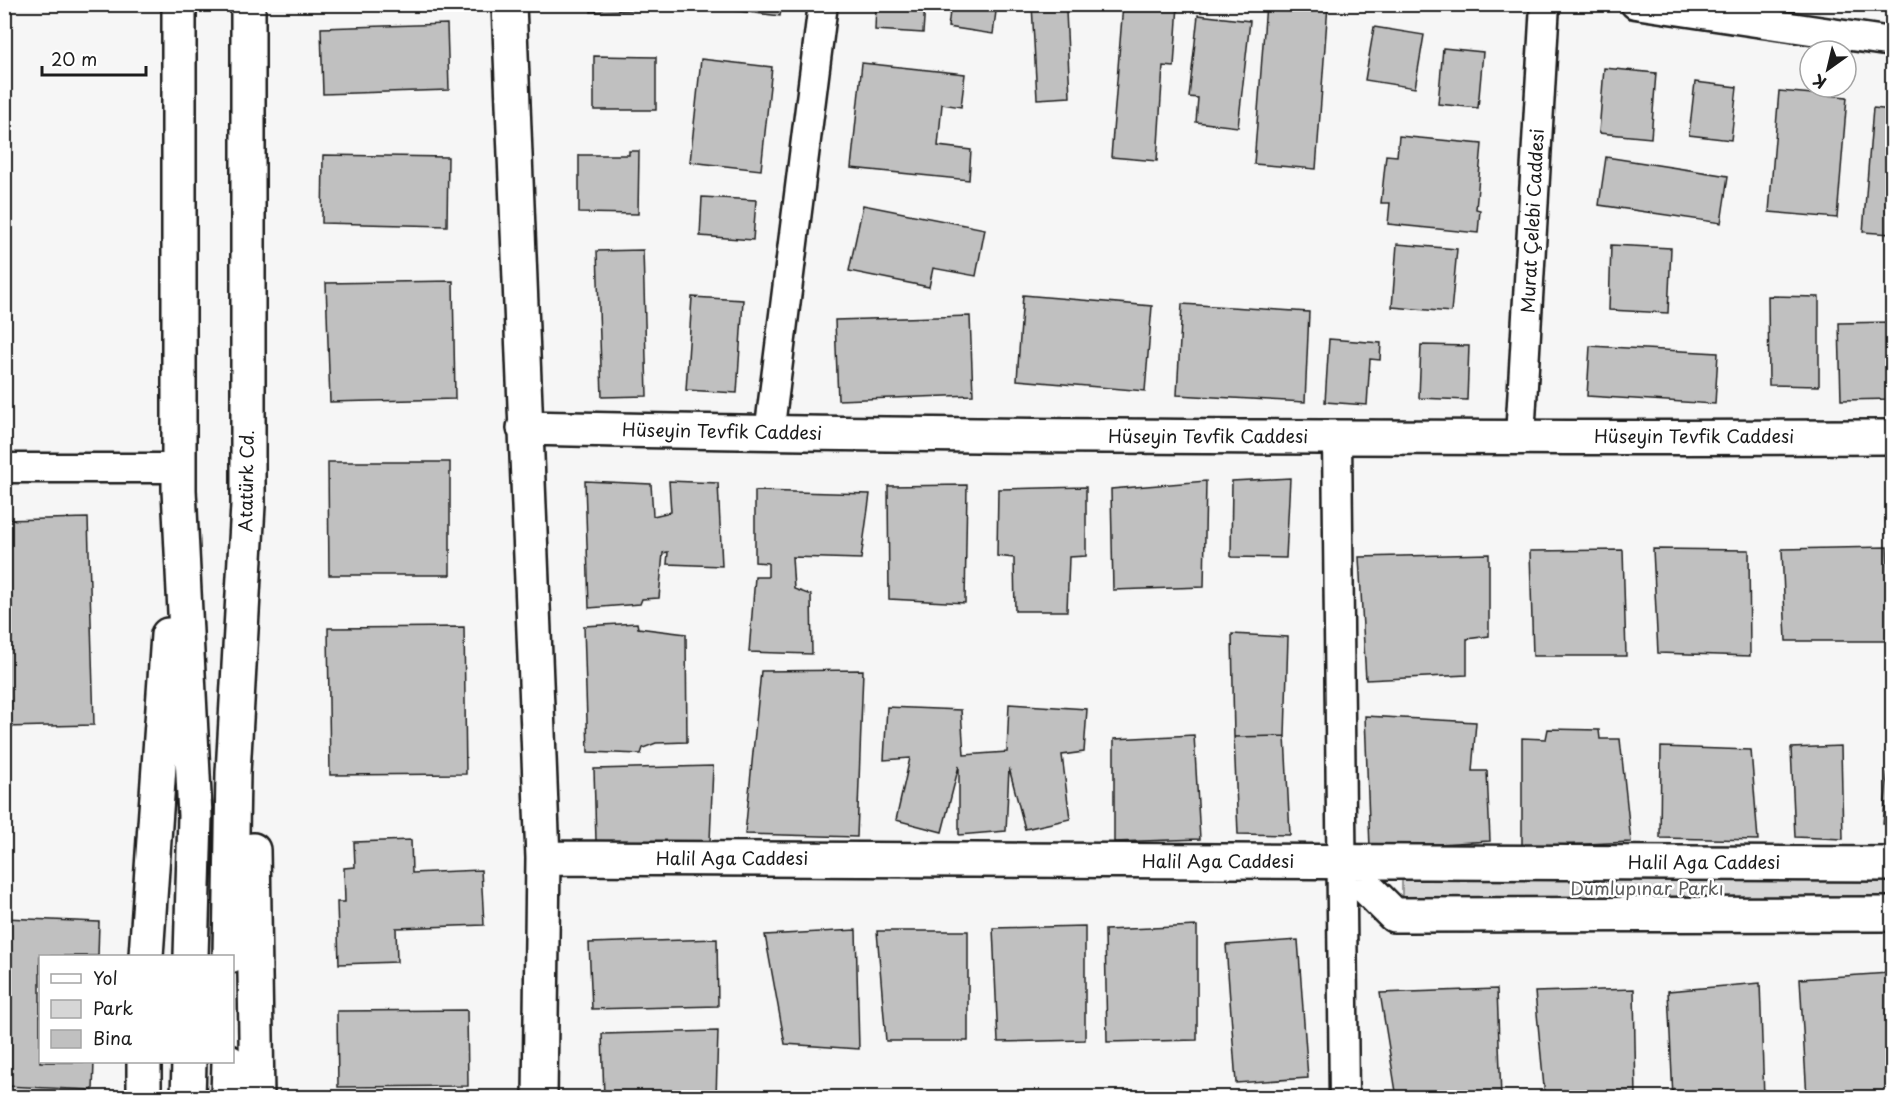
<svg xmlns="http://www.w3.org/2000/svg" width="1897" height="1102" viewBox="0 0 1897 1102" font-family="'Playpen Sans',sans-serif">
  <style>
    .green { fill: #d6d6d6; stroke: #797979; stroke-width: 1.5 }
    .building { fill: #c0c0c0; stroke: #1c1c1c; stroke-width: 1.5 }
    .lines { fill: none; stroke-linecap: round; stroke-linejoin: round }
    .street-casing { stroke: #1c1c1c; stroke-width: 33 }
    .secondary-casing { stroke: #1c1c1c; stroke-width: 38 }
    .primary-casing { stroke: #1c1c1c; stroke-width: 38 }
    .street { stroke: #fff; stroke-width: 28 }
    .secondary { stroke: #fff; stroke-width: 33 }
    .primary { stroke: #fff; stroke-width: 33 }
    .labels { text-anchor: middle; stroke-width: 5; stroke-linejoin: round; paint-order: stroke }
    .street-label { font-size: 18px; fill: #1c1c1c; stroke: #fff }
    .park-label { font-size: 18px; fill: #5d5d5d; stroke: #fff }
  </style>
  <rect width="100%" height="100%" fill="#f6f6f6"/>
  <filter id="ink" filterUnits="userSpaceOnUse"><feTurbulence type="fractalNoise" baseFrequency=".0167" numOctaves="2"/><feDisplacementMap in="SourceGraphic" scale="12" xChannelSelector="R" yChannelSelector="G"/><feConvolveMatrix kernelMatrix="1 2 1 2 8 2 1 2 1" color-interpolation-filters="sRGB"/></filter>
  <g filter="url(#ink)">
    <path class="green" d="M1402,862L1892,864V914L1402,915Z"/>
    <path class="building" d="M591,4H667L668,8L591,12Z
      M725,4H782L780,16L724,9Z
      M876,4H925L923,33L875,30Z
      M951,4H997L993,34L948,27Z
      M1032,4H1079V11H1066L1070,97L1037,99Z
      M1123,4H1178L1174,67L1163,66L1157,161L1111,157Z
      M1266,4L1328,5L1316,169L1254,164Z
      M1198,15L1250,21L1238,127L1196,122L1198,98L1189,97Z
      M447,24L449,90L323,94L321,28Z
      M1374,27L1424,35L1415,88L1365,80Z
      M1443,48L1483,52L1478,108L1438,104Z
      M594,56L656,57V110H594Z
      M701,59L772,67L761,170L690,162Z
      M862,63L965,74L961,107L942,104L938,146L971,150L969,180L851,168Z
      M1604,68L1656,73L1651,138L1599,133Z
      M1695,82L1737,87L1731,140L1689,135Z
      M1779,91L1847,97L1837,218L1769,212Z
      M1873,108L1892,110V234L1863,232Z
      M1399,136L1482,144L1476,209L1480,210L1478,233L1388,224L1390,203H1381L1386,155L1397,156Z
      M629,151H639L638,214L579,213V155H629Z
      M323,155L448,157L447,226L322,223Z
      M1606,157L1728,176L1721,223L1599,205Z
      M702,197L756,200L753,240L700,236Z
      M863,205L985,229L976,276L933,268L929,287L849,271Z
      M1397,244L1457,249L1451,312L1392,307Z
      M1611,245L1671,248L1668,313L1609,310Z
      M643,250L647,396L602,397L597,251Z
      M453,281L455,399L330,402L326,283Z
      M1023,295L1152,306L1145,391L1017,380Z
      M1768,296L1819,297V386L1769,385Z
      M692,297L743,300L737,393L686,390Z
      M1182,304L1309,312L1305,402L1177,395Z
      M970,316L973,395L838,400L835,320Z
      M1892,322V399L1841,400L1839,323Z
      M1329,339L1381,343L1380,360L1370,359L1367,405L1325,402Z
      M1421,345L1469,346L1467,400L1419,398Z
      M1590,346L1718,353L1715,404L1587,396Z
      M328,462H450V575H329Z
      M1290,478L1286,558L1231,557L1232,481Z
      M585,481L651,484L653,516L671,512L669,481L718,483L722,566L667,564L668,552L663,553L659,598L642,599L640,604L589,608Z
      M1206,481L1204,587L1113,590L1111,489Z
      M967,485L965,603L889,599L888,486Z
      M1086,487V556L1069,557L1067,611H1015L1014,558L997,556L998,489Z
      M755,491L870,494L861,559L792,557L794,589L811,595L812,654L749,652L755,577H768V563L755,562Z
      M88,518L94,725L4,727V520Z
      M1887,547L1892,641H1786L1782,549Z
      M1653,549L1749,550L1750,656L1658,653Z
      M1623,550L1626,656H1533L1530,551Z
      M1489,554V636L1467,639V675L1366,680L1359,557Z
      M637,623L638,628L686,634L687,742L656,743L643,748L641,754L588,752L584,626Z
      M464,627L466,774L330,775L328,628Z
      M1232,634L1288,637L1285,736L1234,737Z
      M863,670L857,837L745,834L761,671Z
      M1009,704L1087,709L1084,752L1062,755L1070,819L1025,829L1009,768L1006,831L959,835V766L942,832L896,820L910,758L884,760L887,707L961,710L964,755L1007,752Z
      M1365,716L1476,722L1472,771H1487L1490,841L1370,848Z
      M1892,725V824H1883Z
      M1548,729L1599,730L1600,739H1620L1631,842L1522,847V738L1546,739Z
      M1194,735L1200,839L1114,842V739Z
      M1285,736L1290,835L1238,834L1234,737Z
      M1841,746L1843,839L1795,837L1791,748Z
      M1661,747L1751,750L1758,840L1660,838Z
      M713,766L710,841H596L594,769Z
      M411,840L412,873L481,870L484,925L396,928L397,962L339,964L337,902H345L344,868L355,867L354,842Z
      M4,918L99,922L98,956H40V1062H94L93,1090L4,1086Z
      M1085,926V1040L998,1042L993,928Z
      M1197,926V1040L1107,1042L1105,930Z
      M856,930L859,1049L785,1044L765,935Z
      M877,931H968V1041H886Z
      M717,939L718,1006L592,1009L589,943Z
      M1298,940L1308,1078L1236,1083L1226,945Z
      M1889,973L1892,1098H1807L1800,979Z
      M1760,983L1764,1098H1673L1668,991Z
      M1497,989L1501,1098H1397L1380,993Z
      M1634,989L1636,1098H1545L1535,992Z
      M467,1010L468,1086L338,1087L337,1011Z
      M718,1031L716,1098H604L602,1034Z"/>
    <g class="lines">
      <g class="street-casing">
        <path id="street" d="M1635,4L1892,42
          M769,434L823,4
          M1520,437L1545,4
          M1337,438L1344,1098
          M4,468H179"/>
      </g>
      <g class="secondary-casing">
        <path id="secondary" d="M509,4L543,858L540,1098
          M524,428C980,438 1436,438 1892,437
          M543,858L1892,864
          M1342,863L1394,915L1892,914"/>
      </g>
      <g class="primary-casing">
        <path id="primary" d="M179,4V490L195,816L191,956
          M253,850L257,1098
          M146,956L168,635
          M230,956L233,773L248,505V4
          M144,1098V1062
          M188,1098L189,1062
          M228,1098L229,1062"/>
      </g>
      <use href="#street" class="street"/>
      <use href="#secondary" class="secondary"/>
      <use href="#primary" class="primary"/>
    </g>
  </g>
  <g class="labels">
    <g class="street-label">
      <text transform="translate(1533 221) rotate(-87)" y="6">Murat Çelebi Caddesi</text>
      <text transform="translate(722 432) rotate(1)" y="6">Hüseyin Tevfik Caddesi</text>
      <text x="1208" y="443">Hüseyin Tevfik Caddesi</text>
      <text x="1694" y="443">Hüseyin Tevfik Caddesi</text>
      <text transform="translate(247 481) rotate(-89)" y="6">Atatürk Cd.</text>
      <text x="732" y="865">Halil Aga Caddesi</text>
      <text x="1218" y="868">Halil Aga Caddesi</text>
      <text x="1704" y="869">Halil Aga Caddesi</text>
    </g>
    <g class="park-label">
      <text x="1647" y="895">Dumlupınar Parkı</text>
    </g>
  </g>
  <rect width="1897" height="1102" fill="none" stroke="#fff" stroke-width="24"/>
  <rect x="12" y="12" width="1873" height="1078" fill="none" stroke="#1c1c1c" stroke-width="2" filter="url(#ink)"/>
  <rect x="39" y="955" width="195" height="108" fill="#ffffff" stroke="#a4a4a4" stroke-width="1.5"/>
  <rect x="51" y="974" width="30" height="9" fill="#ffffff" stroke="#a4a4a4" stroke-width="1.5"/>
  <text x="93" y="985" font-size="18" fill="#1c1c1c">Yol</text>
  <rect x="51" y="1000" width="30" height="18" fill="#d6d6d6" stroke="#a4a4a4" stroke-width="1.5"/>
  <text x="93" y="1015" font-size="18" fill="#1c1c1c">Park</text>
  <rect x="51" y="1030" width="30" height="18" fill="#c0c0c0" stroke="#a4a4a4" stroke-width="1.5"/>
  <text x="93" y="1045" font-size="18" fill="#1c1c1c">Bina</text>
  <g transform="translate(1828 69) rotate(214)"><circle r="28" fill="#ffffff" stroke="#a4a4a4" stroke-width="1.5"/>
  <path d="M0-4.5L10 22L0 15L-10 22Z" fill="#1c1c1c"/>
  <text y="-9" font-size="16" font-weight="bold" text-anchor="middle" fill="#1c1c1c">K</text>
  </g>
  <path d="M42 66v9h104v-9" fill="none" stroke="#1c1c1c" stroke-width="3"/>
  <text x="51" y="66" font-size="18" fill="#1c1c1c" stroke="#ffffff" stroke-width="4.5" paint-order="stroke">20 m</text>
</svg>
